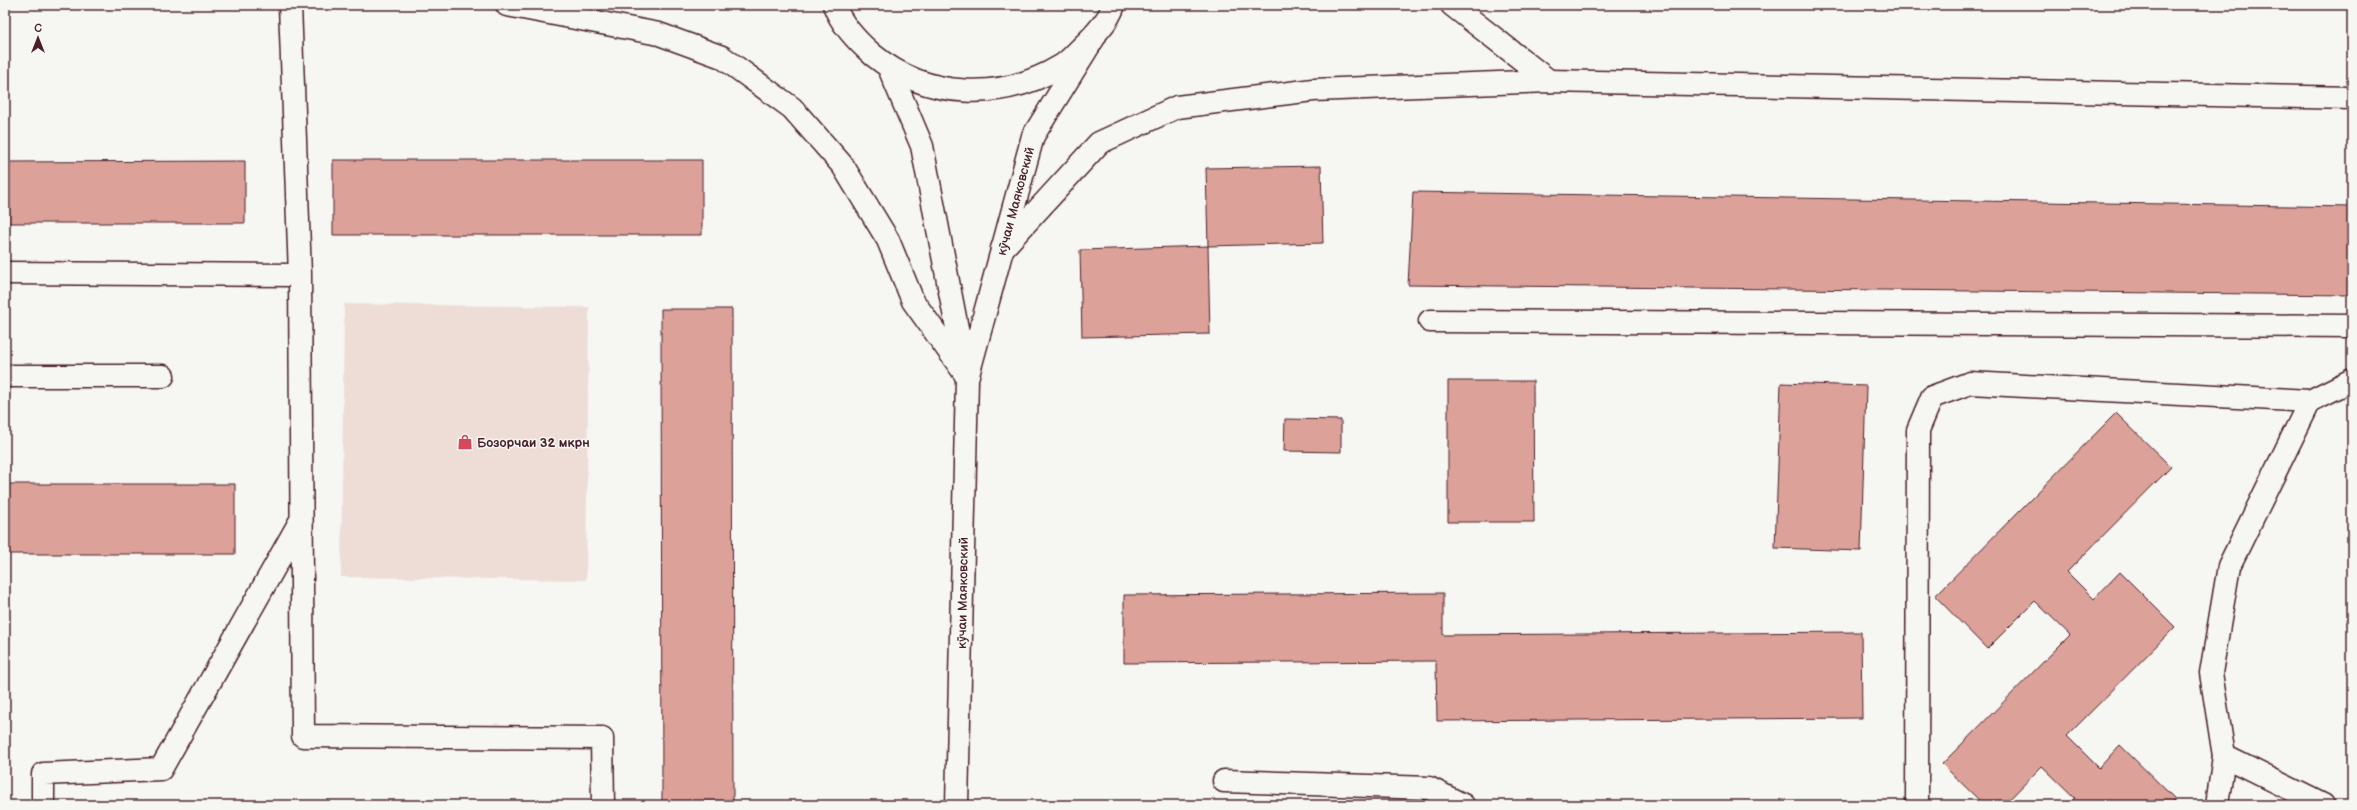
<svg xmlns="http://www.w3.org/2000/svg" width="2357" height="810" viewBox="0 0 2357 810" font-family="'Balsamiq Sans',sans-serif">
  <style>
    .built { fill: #eeddd7 }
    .building { fill: #dca299; stroke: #4a1f2b }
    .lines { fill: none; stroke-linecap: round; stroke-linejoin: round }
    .lane-casing { stroke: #4a1f2b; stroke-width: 25 }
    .street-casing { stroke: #4a1f2b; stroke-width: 25 }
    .secondary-casing { stroke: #4a1f2b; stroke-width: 25 }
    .primary-casing { stroke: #4a1f2b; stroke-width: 25 }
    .lane { stroke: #f6f6f2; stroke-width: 22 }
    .street { stroke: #f6f6f2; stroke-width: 22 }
    .secondary { stroke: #f6f6f2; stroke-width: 22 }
    .primary { stroke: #f6f6f2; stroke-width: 22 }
    .labels { text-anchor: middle; stroke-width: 3; stroke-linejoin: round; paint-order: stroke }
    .street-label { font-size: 13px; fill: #4a1f2b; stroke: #f6f6f2 }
    .poi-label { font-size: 13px; font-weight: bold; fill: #4a1f2b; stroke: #f6f6f2; text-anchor: start }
  </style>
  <rect width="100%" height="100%" fill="#f6f6f2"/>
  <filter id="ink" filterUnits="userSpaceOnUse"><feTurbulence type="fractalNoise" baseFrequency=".025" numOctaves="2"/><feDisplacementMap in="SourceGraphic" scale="8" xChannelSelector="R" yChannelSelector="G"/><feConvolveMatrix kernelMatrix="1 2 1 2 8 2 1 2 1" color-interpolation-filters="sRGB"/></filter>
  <g filter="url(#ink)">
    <path class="built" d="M344,304L589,307L586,580L341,577Z"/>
    <path class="building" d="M333,160H702V235H333Z
      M245,161V223H5V162Z
      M1321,166L1323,243L1208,246L1206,168Z
      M1413,192L2352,207V295L1408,285Z
      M1208,246L1210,334L1082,337L1080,250Z
      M661,309H732L733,805H662Z
      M1448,381H1533L1534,522H1448Z
      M1781,383L1866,386L1861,551L1775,548Z
      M2116,413L2171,467L2067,572L2094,599L2120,572L2175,627L2067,736L2099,768L2120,745L2175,799L2169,805H2068L2075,798L2042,766L2004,805H1984L1942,764L2070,635L2035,601L1987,649L1935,596Z
      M1285,419L1341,420V452L1284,451Z
      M5,484H235V554H5Z
      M1443,593V635L1861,632L1862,718L1437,721L1436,661L1124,663V595Z"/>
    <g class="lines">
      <g class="lane-casing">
        <path id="lane" d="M290,5L300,275L303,736L602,738L603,805
          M5,273L300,275
          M1430,321L2352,326
          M5,376H163
          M1224,781L1429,788L1463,805
          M43,805V774L161,769L301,520
          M1917,805L1918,430L1932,397L1970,383L2310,401
          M2217,805L2224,756"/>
      </g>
      <g class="street-casing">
        <path id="street" d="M1002,249L1099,143L1177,107L1313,90L1549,81L2352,98
          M2323,805L2224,756L2211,673L2229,566L2310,401L2352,380"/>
      </g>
      <g class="secondary-casing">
        <path id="secondary" d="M834,5C841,24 858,42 873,55C927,99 1001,102 1061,66C1068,62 1075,54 1081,48C1094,36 1108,22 1114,5
          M889,68L922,146L967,380L957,805
          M968,375L1033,136L1095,36"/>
      </g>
      <g class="primary-casing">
        <path id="primary" d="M507,5L659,34L722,57L792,108L843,166L888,240L913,301L966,375
          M1452,5L1549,81"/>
      </g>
      <use href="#lane" class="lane"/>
      <use href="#street" class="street"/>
      <use href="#secondary" class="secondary"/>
      <use href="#primary" class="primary"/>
    </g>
  </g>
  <defs>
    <g id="shop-bare" transform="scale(1.2)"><path d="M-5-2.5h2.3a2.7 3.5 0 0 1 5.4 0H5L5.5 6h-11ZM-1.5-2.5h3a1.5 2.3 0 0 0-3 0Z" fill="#d1495b" stroke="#f6f6f2" stroke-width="2.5" paint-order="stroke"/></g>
  </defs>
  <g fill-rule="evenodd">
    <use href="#shop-bare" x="465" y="442"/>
  </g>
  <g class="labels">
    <g class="street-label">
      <text transform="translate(1015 201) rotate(-75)" y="5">кӯчаи Маяковский</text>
      <text transform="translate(962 593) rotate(-89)" y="5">кӯчаи Маяковский</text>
    </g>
    <g class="poi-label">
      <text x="477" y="447">Бозорчаи 32 мкрн</text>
    </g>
  </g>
  <rect width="2357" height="810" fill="none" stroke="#f6f6f2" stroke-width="20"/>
  <rect x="10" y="10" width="2337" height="790" fill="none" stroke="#4a1f2b" stroke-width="1.5" filter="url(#ink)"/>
  <g transform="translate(38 38)" stroke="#f6f6f2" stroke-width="3" paint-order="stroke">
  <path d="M0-3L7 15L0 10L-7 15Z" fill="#4a1f2b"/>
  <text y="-6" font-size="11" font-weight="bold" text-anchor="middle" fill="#4a1f2b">С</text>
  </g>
</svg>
